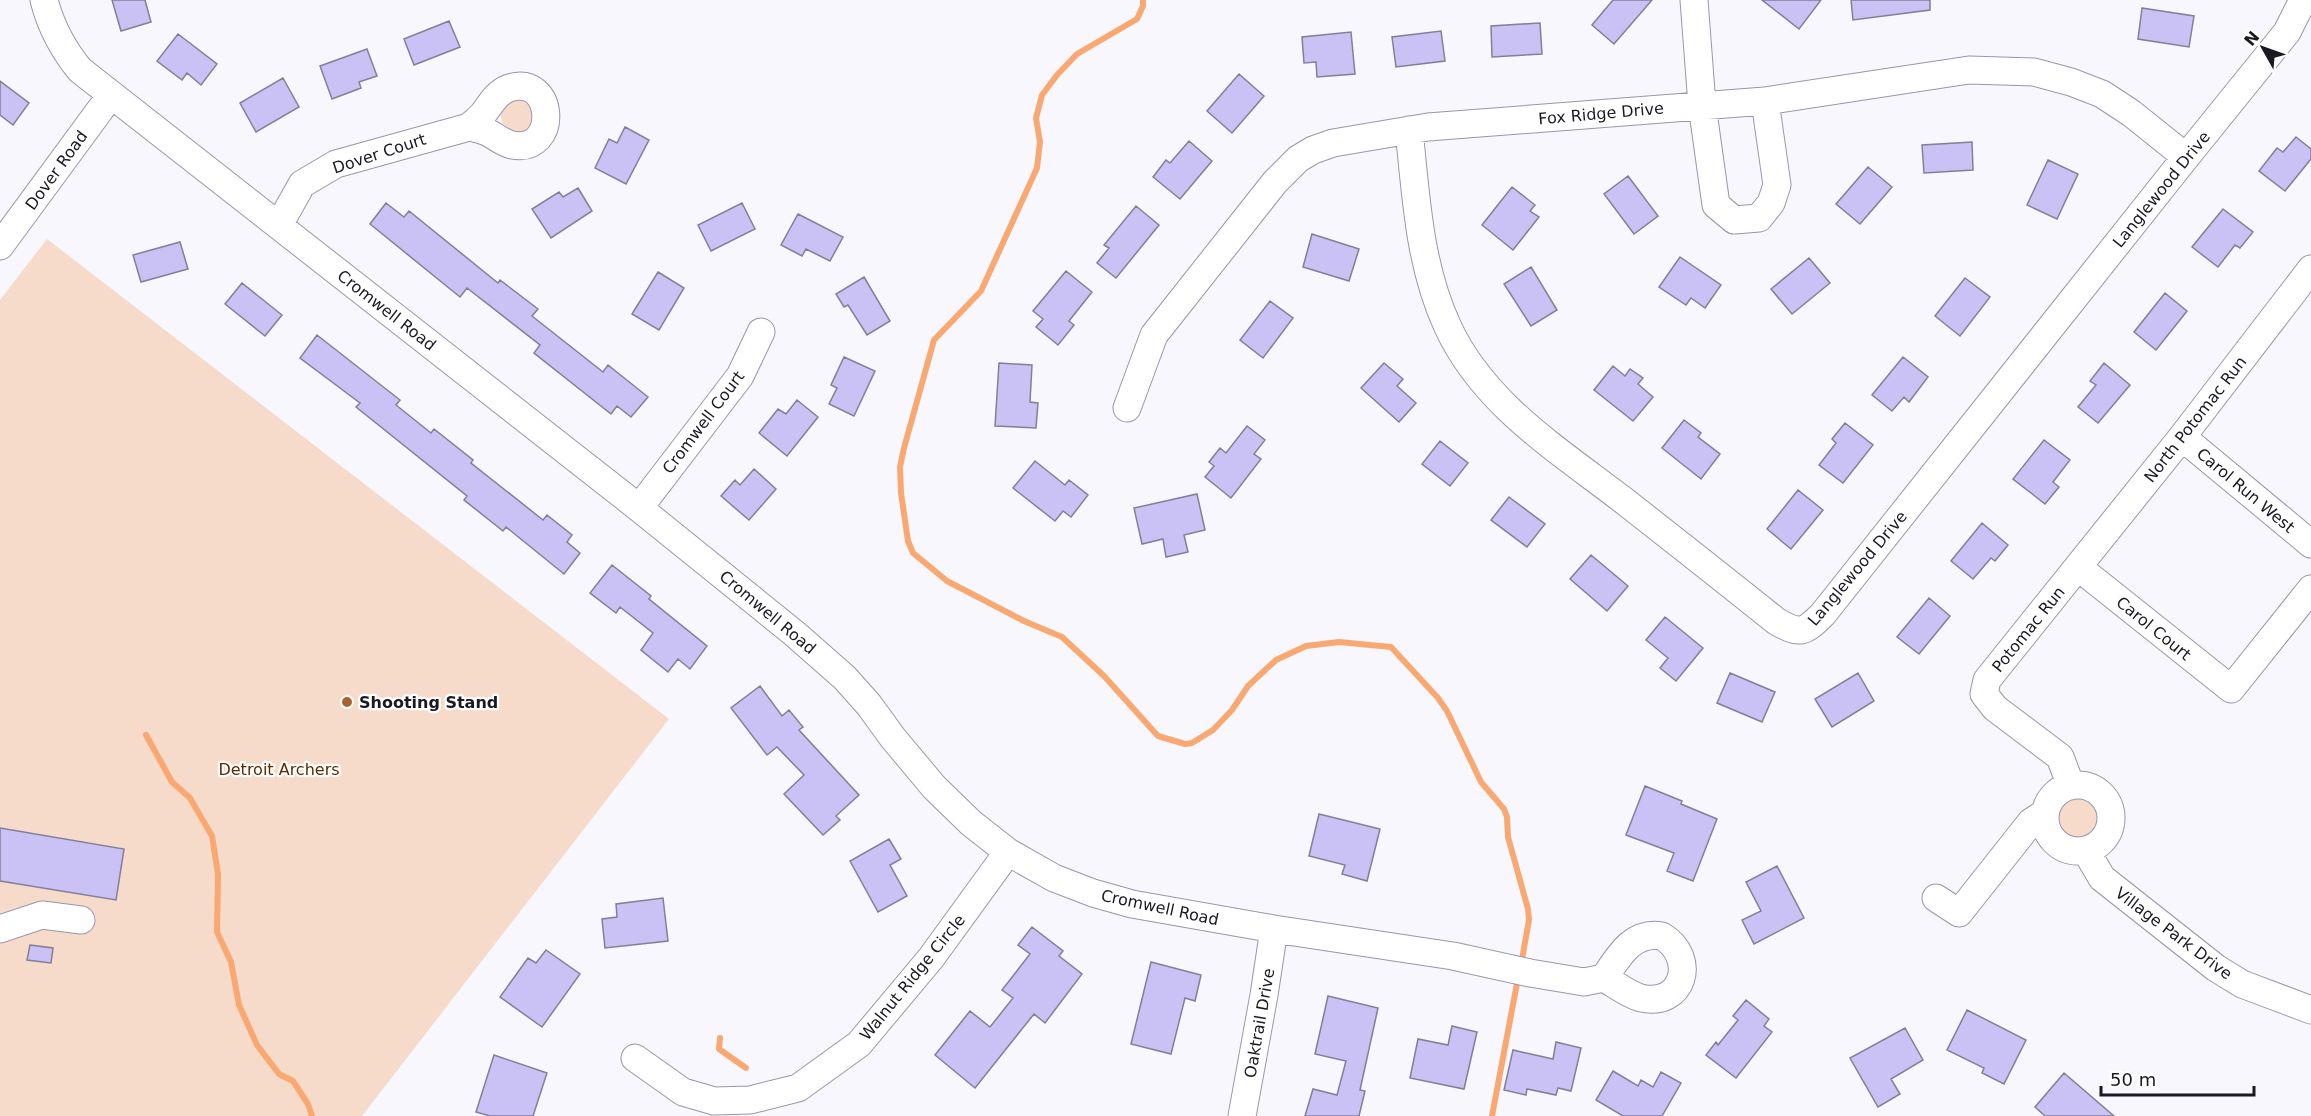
<svg xmlns="http://www.w3.org/2000/svg" width="2311" height="1116" viewBox="0 0 2311 1116" font-family="'DejaVu Sans',sans-serif">
  <style>
    .green { fill: #f6daca }
    .lines { fill: none; stroke-linecap: round; stroke-linejoin: round }
    .stream { stroke: #faa872; stroke-width: 6 }
    .building { fill: #cac1f5; stroke: #827f97; stroke-width: 1.5 }
    .minor-casing { stroke: #9995af; stroke-width: 29 }
    .minor { stroke: #fff; stroke-width: 27 }
    .poi-dot { fill: #a76333; stroke: #fff; stroke-width: 2 }
    .labels { text-anchor: middle; stroke-width: 4.5; stroke-linejoin: round; paint-order: stroke }
    .street-label { font-size: 16px; fill: #1a1821; stroke: #fff }
    .poi-label { font-size: 16px; font-weight: bold; fill: #1a1821; stroke: #fff; text-anchor: start }
    .park-label { font-size: 16px; fill: #5d2a00; stroke: #fff }
  </style>
  <rect width="100%" height="100%" fill="#f8f7fd"/>
  <path class="green" d="M501 116a16 16 0 1 1 32 0a16 16 0 1 1-32 0Z
    M47,239L669,719L362,1116H0V300Z
    M2055 818a24 24 0 1 1 48 0a24 24 0 1 1-48 0Z"/>
  <g class="lines">
    <path class="stream" d="M1143,0V6L1137,19L1077,54L1057,75L1042,95L1036,118L1040,142L1037,168L981,291L934,340L904,448L900,467L901,493L908,541L913,553L947,581L1024,621L1062,637L1104,676L1158,736L1185,744L1192,743L1213,730L1232,710L1248,686L1276,660L1306,646L1339,642L1391,647L1438,698L1447,711L1481,782L1504,809L1507,817L1508,837L1528,909L1529,920L1521,965
      M146,735L172,782L190,798L212,836L218,874L217,932L231,962L239,1005L257,1045L279,1074L293,1081L308,1104L312,1116
      M720,1038L719,1049L746,1068
      M1492,1116L1518,978"/>
  </g>
  <path class="building" d="M112,0H145L151,22L121,31Z
    M1613,0H1652L1614,44L1592,25Z
    M1762,0H1821L1799,29Z
    M1851,0H1930V10L1853,20Z
    M2142,8L2194,16L2189,47L2138,39Z
    M449,21L460,47L414,65L404,39Z
    M1540,23L1542,54L1492,57L1491,26Z
    M1441,31L1445,61L1396,67L1392,37Z
    M1351,32L1355,74L1317,77L1316,62L1304,63L1302,37Z
    M178,34L217,64L201,85L187,73L182,80L157,61Z
    M367,49L377,76L359,82L361,88L332,99L320,66Z
    M1239,74L1264,96L1232,133L1207,111Z
    M283,78L299,107L256,132L240,103Z
    M0,81L29,103L13,125L0,115Z
    M625,127L649,140L626,184L595,168L609,139L617,143Z
    M2296,137L2311,149V159L2285,191L2259,171L2277,148L2283,152Z
    M1189,141L1212,161L1180,199L1153,177L1166,160L1170,163Z
    M1972,142L1973,170L1924,173L1922,145Z
    M2048,160L2078,174L2057,219L2027,205Z
    M1868,167L1892,187L1860,224L1836,204Z
    M1628,176L1658,216L1634,234L1604,194Z
    M1512,187L1535,205L1530,211L1539,217L1513,250L1482,225Z
    M578,188L592,211L551,238L532,209L559,192L563,197Z
    M386,203L404,217L409,211L498,283L500,280L538,309L532,316L603,372L608,365L648,397L631,417L617,406L611,414L534,353L540,345L467,288L460,297L370,224Z
    M742,203L755,229L711,251L698,225Z
    M1136,206L1159,225L1116,278L1097,263L1109,248L1104,245Z
    M2223,209L2253,232L2240,248L2235,245L2218,267L2192,247Z
    M798,214L843,237L830,261L806,249L802,256L781,245Z
    M1312,234L1359,249L1349,281L1303,267Z
    M180,242L188,269L141,282L133,255Z
    M1680,257L1721,285L1705,308L1691,298L1686,305L1659,287Z
    M1809,258L1830,283L1792,314L1771,289Z
    M1531,267L1557,310L1531,326L1504,284Z
    M1066,271L1092,292L1069,321L1074,325L1058,345L1036,327L1043,319L1033,311Z
    M658,272L684,288L659,330L632,314Z
    M864,277L890,321L867,335L848,305L844,307L836,294Z
    M1965,278L1990,297L1960,336L1935,316Z
    M242,283L282,315L265,336L225,304Z
    M2165,293L2187,311L2156,350L2134,332Z
    M1270,301L1293,318L1263,358L1240,340Z
    M317,335L400,400L396,405L431,433L434,429L473,460L471,463L543,520L547,515L572,535L567,542L580,553L564,574L506,527L503,531L464,500L467,496L356,407L360,403L300,358Z
    M844,357L875,371L854,416L829,404L837,388L831,385Z
    M1903,357L1928,377L1909,402L1904,397L1892,411L1872,395Z
    M999,363L1032,365L1030,402L1038,403L1036,428L995,426Z
    M1384,363L1403,379L1397,386L1416,403L1399,422L1361,388Z
    M2104,363L2130,385L2098,423L2078,407L2096,385L2090,381Z
    M1613,366L1625,376L1630,369L1643,378L1638,384L1653,397L1633,421L1594,390Z
    M797,400L818,417L787,456L759,433L778,409L786,414Z
    M1684,420L1701,433L1698,437L1720,454L1701,479L1662,448Z
    M1845,423L1873,445L1843,483L1819,465L1836,443L1832,439Z
    M1247,426L1265,440L1254,454L1261,459L1231,498L1205,477L1214,466L1209,462L1220,448L1226,453Z
    M2044,440L2070,460L2053,482L2059,487L2045,504L2013,479Z
    M1440,441L1468,463L1450,486L1422,464Z
    M1035,461L1065,485L1069,480L1088,495L1071,517L1063,511L1055,521L1013,488Z
    M754,469L776,489L749,520L721,496L735,480L740,485Z
    M1798,490L1823,510L1791,549L1767,529Z
    M1197,494L1205,530L1184,535L1188,552L1166,557L1163,539L1142,544L1134,508Z
    M1509,497L1545,524L1527,547L1491,520Z
    M1982,523L2008,545L1995,561L1991,558L1973,579L1951,561Z
    M1591,555L1628,586L1607,611L1570,579Z
    M612,565L651,596L649,599L707,646L690,669L678,659L668,672L641,650L653,633L620,607L616,613L590,593Z
    M1929,598L1950,616L1919,654L1897,637Z
    M1665,617L1703,648L1676,681L1660,668L1668,658L1646,640Z
    M1730,673L1775,692L1762,722L1717,703Z
    M1858,673L1874,701L1832,727L1815,699Z
    M760,686L782,716L789,710L803,727L799,730L859,795L836,816L840,820L823,835L784,794L804,775L777,747L767,755L731,708Z
    M1645,786L1682,801L1681,804L1717,819L1693,881L1667,871L1674,853L1626,835Z
    M1319,814L1380,829L1367,881L1342,874L1345,865L1309,856Z
    M0,828L124,849L116,900L0,881Z
    M889,839L901,859L890,865L907,896L878,912L850,861Z
    M1777,866L1804,918L1754,944L1742,920L1761,911L1746,882Z
    M663,898L668,941L605,948L602,919L617,917L616,904Z
    M1032,927L1063,951L1059,956L1082,974L1045,1023L1034,1014L975,1088L935,1055L970,1011L990,1027L1013,998L1002,990L1030,954L1018,945Z
    M30,945L53,948L51,963L27,960Z
    M546,950L580,974L542,1027L500,997L528,958L536,963Z
    M1151,962L1201,975L1195,1001L1185,998L1171,1054L1131,1044Z
    M1328,996L1378,1008L1360,1090L1365,1091L1359,1116H1305L1313,1089L1337,1095L1346,1061L1315,1054Z
    M1746,1000L1769,1019L1764,1026L1772,1032L1736,1078L1706,1055L1716,1042L1718,1045L1738,1020L1733,1016Z
    M1967,1010L2026,1040L2004,1084L1982,1073L1984,1068L1947,1050Z
    M1452,1026L1477,1032L1464,1089L1410,1078L1418,1039L1448,1045Z
    M1905,1028L1923,1060L1891,1079L1900,1094L1878,1107L1850,1058Z
    M1556,1042L1581,1048L1571,1091L1558,1088L1556,1095L1527,1089L1526,1095L1504,1090L1513,1050L1553,1059Z
    M494,1055L547,1073L533,1116H490L476,1112Z
    M1613,1071L1638,1086L1641,1080L1653,1087L1661,1072L1681,1083L1662,1116H1623L1596,1100Z
    M2064,1073L2114,1116H2045L2035,1107Z"/>
  <g class="lines">
    <g class="minor-casing">
      <path id="minor" d="M44,0C51,27 62,48 80,70L639,508L795,634L845,678L869,705L893,738L934,787L971,823L1008,852L1054,878L1093,893L1132,904L1274,929L1453,956L1530,973L1584,982L1604,978C1615,984 1629,995 1641,998C1683,1008 1698,958 1662,936C1632,931 1619,956 1604,978
        M1694,0L1702,105L1716,205L1734,220L1759,218L1771,203L1777,185L1765,101
        M1409,130C1416,196 1419,264 1447,325C1482,403 1558,450 1623,500C1674,540 1725,580 1776,621C1800,635 1804,633 1823,614L2186,157L2287,32L2303,0
        M279,225L302,184L336,164L469,127C475,128 481,130 487,132C495,136 503,143 512,145C560,154 555,73 509,88C496,93 491,104 483,114C479,119 474,122 469,127
        M0,246L111,95
        M1127,408L1154,335L1275,182L1298,159L1313,150L1333,143L1428,127L1765,101L1969,70L2034,72L2071,82L2102,94L2131,113L2186,157
        M2182,437L2311,544
        M639,508L740,376L761,332
        M2078,567L2231,689L2311,589
        M2045 818a33 33 0 1 1 66 0a33 33 0 1 1-66 0Z
        M2071,786L2060,757L1995,708L1984,694L1987,680L2182,437L2311,269
        M2086,851L2102,878L2216,968L2242,984L2311,1010
        M1936,898L1959,913L2031,822L2045,813
        M0,929L42,915L81,920
        M635,1058L683,1092L714,1101L750,1100L798,1088L859,1044L931,958L1008,852
        M1242,1116L1264,995L1274,929"/>
    </g>
    <use href="#minor" class="minor"/>
  </g>
  <circle class="poi-dot" cx="347" cy="702" r="6"/>
  <g class="labels">
    <g class="street-label">
      <text transform="translate(1601 113) rotate(-5)" y="6">Fox Ridge Drive</text>
      <text transform="translate(379 153) rotate(-18)" y="6">Dover Court</text>
      <text transform="translate(56 170) rotate(-54)" y="6">Dover Road</text>
      <text transform="translate(2161 189) rotate(-51)" y="6">Langlewood Drive</text>
      <text transform="translate(387 310) rotate(38)" y="6">Cromwell Road</text>
      <text transform="translate(2195 419) rotate(-52)" y="6">North Potomac Run</text>
      <text transform="translate(703 422) rotate(-53)" y="6">Cromwell Court</text>
      <text transform="translate(2246 490) rotate(40)" y="6">Carol Run West</text>
      <text transform="translate(1857 568) rotate(-50)" y="6">Langlewood Drive</text>
      <text transform="translate(768 612) rotate(40)" y="6">Cromwell Road</text>
      <text transform="translate(2154 628) rotate(39)" y="6">Carol Court</text>
      <text transform="translate(2028 629) rotate(-51)" y="6">Potomac Run</text>
      <text transform="translate(1160 907) rotate(12)" y="6">Cromwell Road</text>
      <text transform="translate(2174 933) rotate(37)" y="6">Village Park Drive</text>
      <text transform="translate(912 977) rotate(-51)" y="6">Walnut Ridge Circle</text>
      <text transform="translate(1259 1023) rotate(-80)" y="6">Oaktrail Drive</text>
    </g>
    <g class="poi-label">
      <text x="359" y="708">Shooting Stand</text>
    </g>
    <g class="park-label">
      <text x="279" y="775">Detroit Archers</text>
    </g>
  </g>
  <g transform="translate(2263 48) rotate(310)" stroke="#ffffff" stroke-width="4.5" paint-order="stroke">
  <path d="M0-4.5L10 22L0 15L-10 22Z" fill="#1a1821"/>
  <text y="-9" font-size="16" font-weight="bold" text-anchor="middle" fill="#1a1821">N</text>
  </g>
  <path d="M2101 1086v9h153v-9" fill="none" stroke="#1a1821" stroke-width="3"/>
  <text x="2110" y="1086" font-size="18" fill="#1a1821" stroke="#ffffff" stroke-width="4.5" paint-order="stroke">50 m</text>
</svg>
